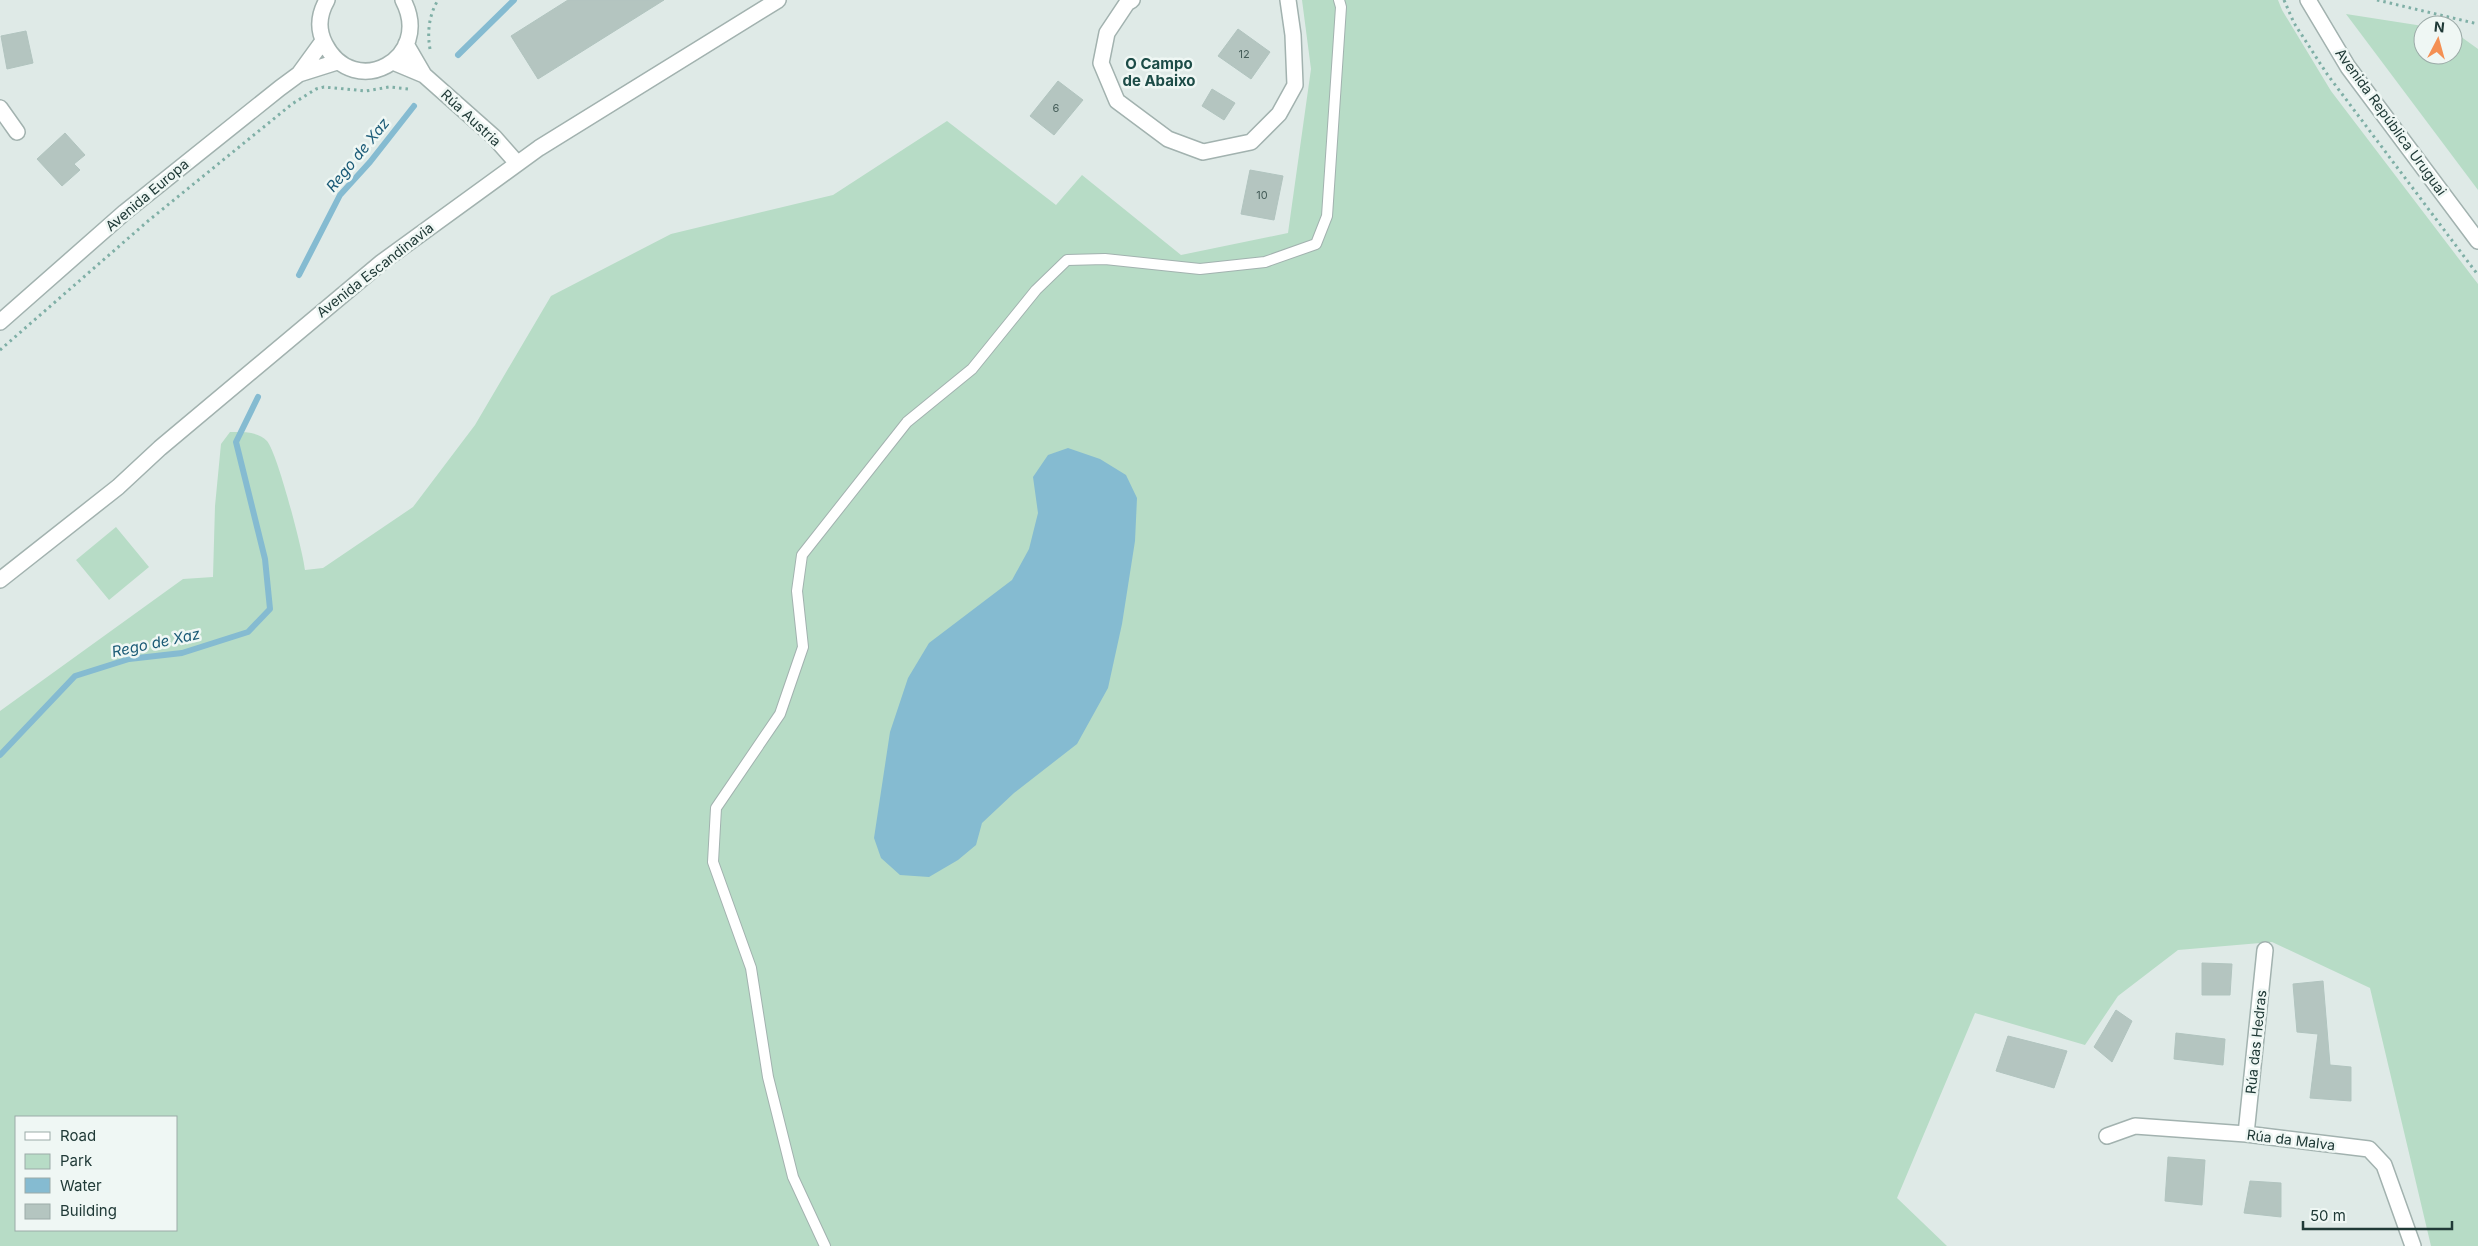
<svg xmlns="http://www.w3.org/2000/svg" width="2478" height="1246" viewBox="0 0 2478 1246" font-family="Inter,sans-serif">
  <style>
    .green { fill: #b7dcc6; fill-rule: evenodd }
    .water { fill: #85bbd1 }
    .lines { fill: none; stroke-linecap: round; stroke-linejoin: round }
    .stream { stroke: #85bbd1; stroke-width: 6 }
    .building { fill: #b4c5c0; stroke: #b1c4bf }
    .service-casing { stroke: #a2b2af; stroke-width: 12 }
    .minor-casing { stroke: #a2b2af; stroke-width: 18 }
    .tertiary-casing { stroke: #a2b2af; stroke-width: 18 }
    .path { stroke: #7fafa6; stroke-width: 3; stroke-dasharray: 2.5 4; stroke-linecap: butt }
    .service { stroke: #fff; stroke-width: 10 }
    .minor { stroke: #fff; stroke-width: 15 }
    .tertiary { stroke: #fff; stroke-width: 15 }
    .labels { text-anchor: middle; stroke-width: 5; stroke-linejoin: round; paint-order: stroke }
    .number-label { font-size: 11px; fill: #455d59 }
    .street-label { font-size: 14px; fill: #203a37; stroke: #eff7f4 }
    .neighbourhood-label { font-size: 15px; font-weight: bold; fill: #1c4c47; stroke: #eff7f4 }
    .water-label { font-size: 15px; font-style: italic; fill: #1a5a76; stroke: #eff7f4 }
  </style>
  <rect width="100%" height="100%" fill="#dfeae7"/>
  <path class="green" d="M1302,0H2278L2282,10L2331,91L2478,284V1246H2431L2370,988L2272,942L2178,950L2118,996L2085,1045L1975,1013L1897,1198L1947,1246H0V711L183,579L213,577L215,506L221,444L230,432C242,432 258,431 267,441C277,452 303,551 305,570L323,568L413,507L475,425L551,296L671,234L833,195L947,121L1056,205L1082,175L1181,255L1288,233L1311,69ZM16,1117H176V1230H16Z
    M2346,14L2423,26V55H2453V31L2478,49V190Z
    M116,527L149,567L109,600L76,560Z"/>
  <path class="water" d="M1068,448L1100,459L1126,475L1137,498L1135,541L1122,624L1108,688L1077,744L1014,793L982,823L976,845L958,860L929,877L900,875L881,858L874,838L890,732L908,678L929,643L1012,580L1029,549L1038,513L1033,477L1048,455Z"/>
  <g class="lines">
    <path class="stream" d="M458,55L514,0
      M299,275L340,195L370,162L414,106
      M0,755L75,676L129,659L182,653L248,632L270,609L265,559L236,442L258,397"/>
  </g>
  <path class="building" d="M568,0H664L538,79L511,36Z
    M1238,29L1270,52L1251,79L1218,56Z
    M26,31L33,63L7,69L1,36Z
    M1058,81L1083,100L1054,135L1030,116Z
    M1212,89L1235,103L1224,120L1202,106Z
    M65,133L85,155L74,164L80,170L62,186L37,159Z
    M1250,170L1283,176L1274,220L1241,214Z
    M2202,963L2232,964L2230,995H2202Z
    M2323,981L2330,1065L2351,1067V1101L2310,1098L2318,1034L2297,1032L2293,984Z
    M2116,1010L2132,1021L2112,1062L2094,1047Z
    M2176,1033L2225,1039L2223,1065L2174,1059Z
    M2008,1036L2067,1051L2054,1088L1996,1071Z
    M2168,1157L2205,1160L2202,1205L2165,1201Z
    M2250,1181L2281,1183V1217L2244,1213Z"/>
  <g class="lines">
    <g class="service-casing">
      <path id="service" d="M825,1246L793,1177L768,1077L751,968L713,862L716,808L780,714L803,647L797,591L802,555L907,422L972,369L1036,290L1067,260L1105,259L1200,269L1265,262L1316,244L1327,216L1341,7L1339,0"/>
    </g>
    <g class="minor-casing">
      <path id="minor" d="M327,0C319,14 317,29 325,44C354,101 434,59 403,0
        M1132,0L1127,3L1107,33L1101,63L1117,101L1168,139L1203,152L1251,142L1279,114L1295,85L1293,35L1288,0
        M406,44L424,75
        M393,62L424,75L494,137L517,163
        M299,74L323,41
        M0,108L17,132
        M0,322L125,212L280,88L299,74L337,62
        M0,580L118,487L160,448L382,262L539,148L778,0
        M2246,1134L2265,950
        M2107,1136L2135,1126L2246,1134L2369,1149L2384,1165L2413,1246"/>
    </g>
    <g class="tertiary-casing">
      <path id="tertiary" d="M2308,0L2348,67L2478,241"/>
    </g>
    <path class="path" d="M2284,0L2294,23L2327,74L2478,275
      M2377,0L2478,24
      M430,49C427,32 429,15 438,0
      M0,350L148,221L292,104L316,89L324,87L366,91L389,87L409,89"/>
    <use href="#service" class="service"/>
    <use href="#minor" class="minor"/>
    <use href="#tertiary" class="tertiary"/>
  </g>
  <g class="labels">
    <g class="number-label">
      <text x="1244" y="58">12</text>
      <text x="1056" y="112">6</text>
      <text x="1262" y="199">10</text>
    </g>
    <g class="street-label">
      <text transform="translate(471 118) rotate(43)" y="5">Rúa Austria</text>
      <text transform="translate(2391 122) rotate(54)" y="5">Avenida República Uruguai</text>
      <text transform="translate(147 195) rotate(-40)" y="5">Avenida Europa</text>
      <text transform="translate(375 270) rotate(-38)" y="5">Avenida Escandinavia</text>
      <text transform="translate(2256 1042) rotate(-84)" y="5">Rúa das Hedras</text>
      <text transform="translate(2291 1140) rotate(7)" y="5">Rúa da Malva</text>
    </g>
    <g class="neighbourhood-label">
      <text x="1159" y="69">O Campo<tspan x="1159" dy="17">de Abaixo</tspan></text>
    </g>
    <g class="water-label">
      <text transform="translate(358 155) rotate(-51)" y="5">Rego de Xaz</text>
      <text transform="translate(156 643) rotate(-12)" y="5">Rego de Xaz</text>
    </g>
  </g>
  <rect x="15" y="1116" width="162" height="115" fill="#eff7f4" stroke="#9caba8"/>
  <rect x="25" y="1132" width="25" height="8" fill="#ffffff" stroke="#9caba8"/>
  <text x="60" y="1141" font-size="15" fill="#203a37">Road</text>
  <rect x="25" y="1154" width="25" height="15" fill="#b7dcc6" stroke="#9caba8"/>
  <text x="60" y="1166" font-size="15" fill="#203a37">Park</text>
  <rect x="25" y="1178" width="25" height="15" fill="#85bbd1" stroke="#9caba8"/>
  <text x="60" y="1191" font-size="15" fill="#203a37">Water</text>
  <rect x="25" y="1204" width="25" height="15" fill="#b4c5c0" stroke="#9caba8"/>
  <text x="60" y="1216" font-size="15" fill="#203a37">Building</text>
  <g transform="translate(2438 40) rotate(6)"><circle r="24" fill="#eff7f4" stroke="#9caba8"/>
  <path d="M0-4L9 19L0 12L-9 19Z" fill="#f49053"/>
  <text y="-8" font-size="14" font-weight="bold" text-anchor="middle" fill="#203a37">N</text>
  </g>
  <path d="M2303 1221v8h149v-8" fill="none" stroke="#203a37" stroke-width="2.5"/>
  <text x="2310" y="1221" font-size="15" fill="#203a37" stroke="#eff7f4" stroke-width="4" paint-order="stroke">50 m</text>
</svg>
